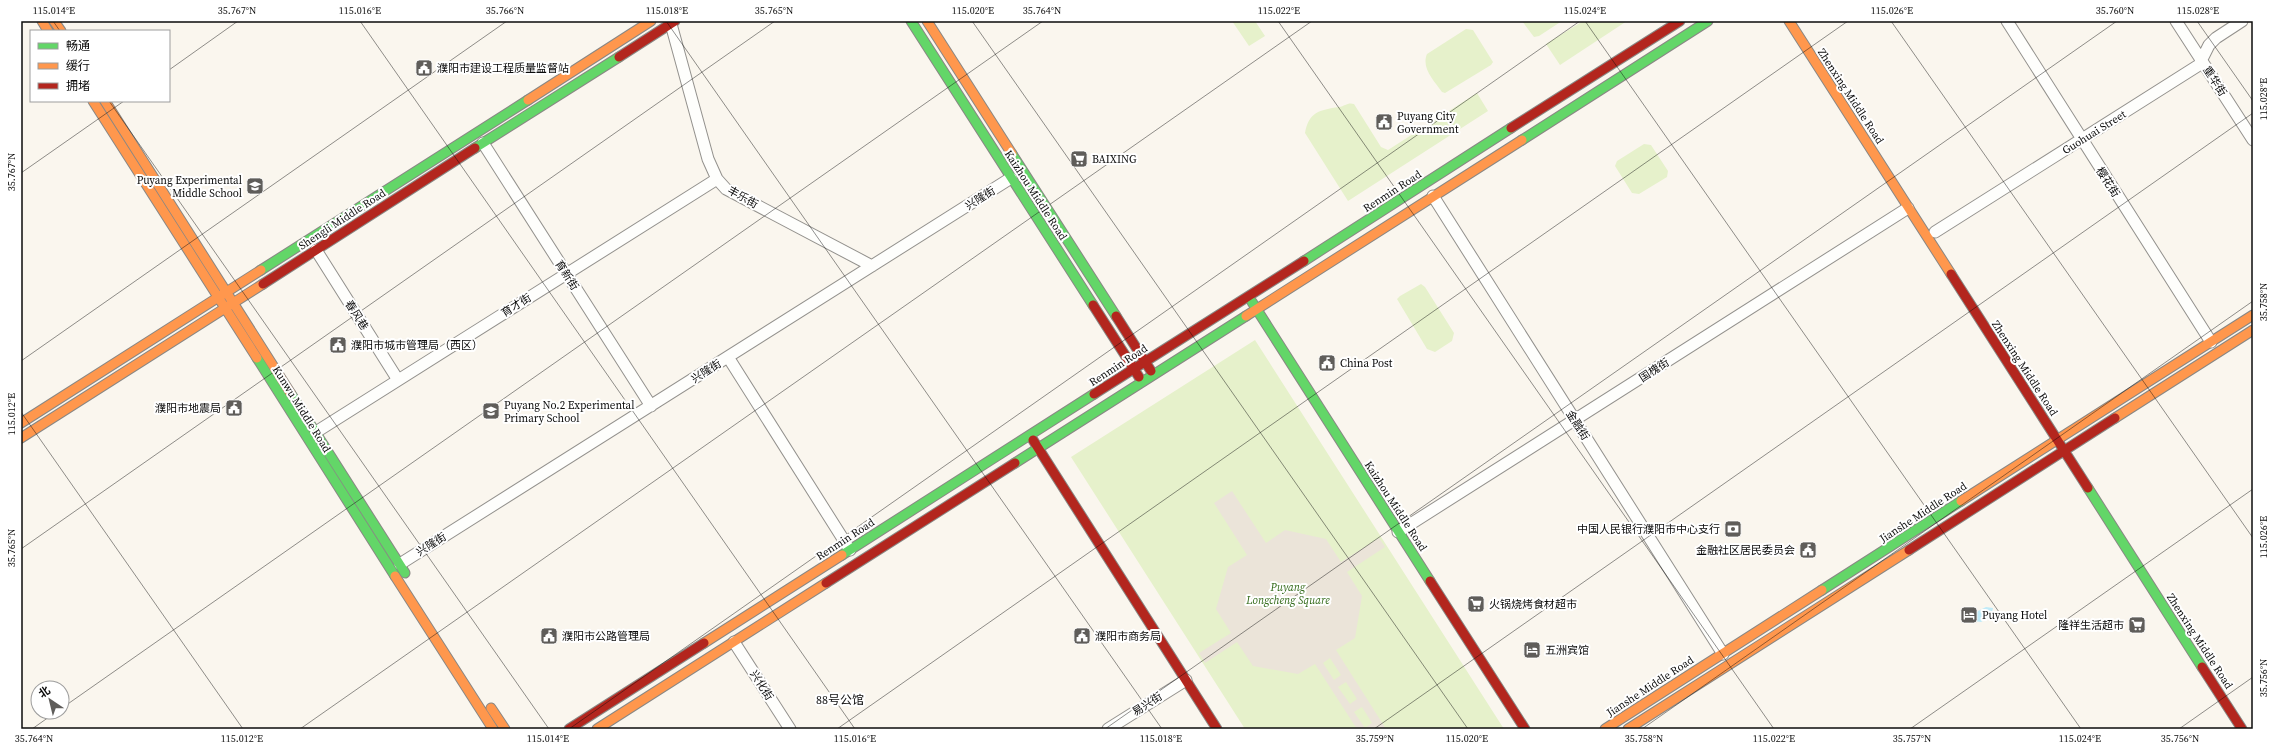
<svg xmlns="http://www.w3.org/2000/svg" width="2274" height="750" viewBox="0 0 2274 750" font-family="'Source Serif 4','Noto Sans SC',serif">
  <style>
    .green { fill: #e6f1cb }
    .plaza { fill: #ebe4d9; fill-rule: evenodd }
    .water { fill: #c1ebf8 }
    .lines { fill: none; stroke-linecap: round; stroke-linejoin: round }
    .street-casing { stroke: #93918d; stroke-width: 13 }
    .fast-casing { stroke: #898784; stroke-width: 11 }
    .slow-casing { stroke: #898784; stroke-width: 11 }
    .jam-casing { stroke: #898784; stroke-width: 11 }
    .street { stroke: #fefefc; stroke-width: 11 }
    .fast { stroke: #63d668; stroke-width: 9 }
    .slow { stroke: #ff974d; stroke-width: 9 }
    .jam { stroke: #b3261e; stroke-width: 9 }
    .ticks { fill: none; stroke: #0b0b0b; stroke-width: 1; stroke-opacity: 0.45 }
    .labels { text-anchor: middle; stroke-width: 4; stroke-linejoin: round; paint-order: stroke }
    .poi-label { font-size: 11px; fill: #0b0b0b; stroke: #fff; text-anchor: start }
    .street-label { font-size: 11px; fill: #0b0b0b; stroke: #fff }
    .park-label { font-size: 11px; font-style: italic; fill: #306816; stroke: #fff }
    .neighbourhood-label { font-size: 12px; fill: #0b0b0b; stroke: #fff }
    .neatline { fill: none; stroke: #0b0b0b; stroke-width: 1.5 }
    .ticks-label { font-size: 10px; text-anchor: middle; fill: #0b0b0b }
  </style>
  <rect width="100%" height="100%" fill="#faf6ee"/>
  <path class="green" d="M1232,21H1255L1265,36L1249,46Z
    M1522,21H1562L1539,36L1534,37Z
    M1583,21H1627L1560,65L1546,44Z
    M1466,29L1473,30L1493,62L1491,65L1445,93L1442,92C1434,81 1421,68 1427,54Z
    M1477,93L1488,111L1348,201L1305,133C1309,112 1319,110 1339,107C1345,106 1348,102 1354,104L1381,147L1388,150Z
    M1644,144L1651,145L1668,171L1667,177L1639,194L1632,193L1615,166L1617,161Z
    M1421,284L1425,287L1454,333L1452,341L1435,352L1427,349L1397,299L1400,296Z
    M1255,340L1504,729H1245L1071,457Z"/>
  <path class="plaza" d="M1232,491L1266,543L1285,530L1326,539L1341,562L1379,538L1385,547L1347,572L1362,596L1355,638L1336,650L1386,729H1357L1315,664L1298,674L1253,666L1237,642L1205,663L1199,653L1231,633L1216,609L1228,567L1247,555L1214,503ZM1330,658L1341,675L1334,680L1323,663ZM1346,682L1357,699L1350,704L1338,687ZM1362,707L1372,723L1365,728L1354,712Z"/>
  <path class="water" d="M1986,607L1993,608L1991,616L1981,622L1974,621V617L1978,611Z"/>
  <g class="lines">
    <g class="street-casing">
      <path id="street" d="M2007,21L2211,342
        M2176,21L2253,140
        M671,24L708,159L717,179L726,189L872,266
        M483,143L651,406
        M1433,196L1723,654
        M1935,232L2199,65L2209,45L2216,38L2242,21
        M316,250L398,380
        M728,357L850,550
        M316,432L717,179
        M1398,532L1908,208
        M400,564L1011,178
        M734,642L790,729
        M1108,729L1186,680"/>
    </g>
    <g class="fast-casing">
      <path id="fast" d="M911,21L1093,305
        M1522,140L1708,21
        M475,148L619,57
        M1012,154L1116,316
        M1304,261L1511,128
        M261,270L528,100
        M1252,302L1430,581
        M257,358L395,576
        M291,394L405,573
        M1015,463L1246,316
        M2088,488L2202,667
        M842,555L1094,394
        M1822,590L1961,501"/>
    </g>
    <g class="slow-casing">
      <path id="slow" d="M42,21L48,31
        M54,21L61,31
        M927,21L1012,154
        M1789,21L1951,274
        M528,100L651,21
        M93,101L257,358
        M105,101L291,394
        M1246,316L1522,140
        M2115,418L2253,330
        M21,423L261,270
        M21,438L263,284
        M1961,501L2253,315
        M395,576L493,729
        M704,643L842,555
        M491,708L505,729
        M597,729L826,583
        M1605,729L1822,590
        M1628,729L1909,550"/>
    </g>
    <g class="jam-casing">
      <path id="jam" d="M619,57L675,21
        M1511,128L1680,21
        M1951,274L2088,488
        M263,284L475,148
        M1093,305L1139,377
        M1116,316L1151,371
        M1094,394L1304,261
        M1033,440L1217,729
        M1909,550L2115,418
        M1430,581L1525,729
        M826,583L1015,463
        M2202,667L2242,729
        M569,729L704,643"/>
    </g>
    <use href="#street" class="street"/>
    <use href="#fast" class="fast"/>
    <use href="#slow" class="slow"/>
    <use href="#jam" class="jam"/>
  </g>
  <path class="ticks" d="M53,21L60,31M360,21L855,729M666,21L1162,729M972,21L1468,729M1278,21L1774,729M1585,21L2081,729M1891,21L2253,538M2197,21L2253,101M169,70L238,21M109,101L549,729M21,173L124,101M21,361L507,21M21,412L243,729M21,549L775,21M62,708L1043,21M32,729L56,712M300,729L1312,21M569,729L1580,21M837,729L1848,21M1105,729L2117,21M1374,729L2253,113M1642,729L2253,301M1910,729L2253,489M2179,729L2253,677"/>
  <defs>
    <g id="civic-square" transform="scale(0.9)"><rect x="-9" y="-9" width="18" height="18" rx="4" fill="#5f5d5a" stroke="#fff"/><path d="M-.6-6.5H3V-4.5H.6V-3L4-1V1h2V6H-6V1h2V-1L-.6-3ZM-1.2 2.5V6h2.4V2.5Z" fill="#fff"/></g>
    <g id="supermarket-square" transform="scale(0.9)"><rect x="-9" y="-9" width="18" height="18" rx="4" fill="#5f5d5a" stroke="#fff"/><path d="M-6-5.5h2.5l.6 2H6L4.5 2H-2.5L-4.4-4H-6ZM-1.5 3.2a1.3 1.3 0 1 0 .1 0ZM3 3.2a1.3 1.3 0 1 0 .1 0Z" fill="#fff"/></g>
    <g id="school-square" transform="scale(0.9)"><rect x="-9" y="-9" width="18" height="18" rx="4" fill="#5f5d5a" stroke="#fff"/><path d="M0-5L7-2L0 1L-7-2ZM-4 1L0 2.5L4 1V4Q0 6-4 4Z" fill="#fff"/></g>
    <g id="bank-square" transform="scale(0.9)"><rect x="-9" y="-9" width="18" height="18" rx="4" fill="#5f5d5a" stroke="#fff"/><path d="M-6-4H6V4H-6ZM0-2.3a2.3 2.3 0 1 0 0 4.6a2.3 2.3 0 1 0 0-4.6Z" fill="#fff"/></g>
    <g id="hotel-square" transform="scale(0.9)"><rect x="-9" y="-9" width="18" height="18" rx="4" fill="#5f5d5a" stroke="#fff"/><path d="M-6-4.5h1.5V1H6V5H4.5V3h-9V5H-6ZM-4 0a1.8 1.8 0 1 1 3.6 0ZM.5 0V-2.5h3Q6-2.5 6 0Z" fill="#fff"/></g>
  </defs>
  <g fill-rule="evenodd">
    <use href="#civic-square" x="424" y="68"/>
    <use href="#civic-square" x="1384" y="122"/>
    <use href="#supermarket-square" x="1079" y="159"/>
    <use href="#school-square" x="255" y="186"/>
    <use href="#civic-square" x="338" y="345"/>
    <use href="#civic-square" x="1327" y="363"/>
    <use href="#civic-square" x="234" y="408"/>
    <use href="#school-square" x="491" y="411"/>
    <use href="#bank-square" x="1733" y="529"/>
    <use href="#civic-square" x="1808" y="550"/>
    <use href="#supermarket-square" x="1476" y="604"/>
    <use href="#hotel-square" x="1969" y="615"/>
    <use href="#supermarket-square" x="2137" y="625"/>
    <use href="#civic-square" x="549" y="636"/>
    <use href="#civic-square" x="1082" y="636"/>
    <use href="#hotel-square" x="1532" y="650"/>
  </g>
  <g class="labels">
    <g class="poi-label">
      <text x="437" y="72">濮阳市建设工程质量监督站</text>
      <text x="1397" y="120">Puyang City<tspan x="1397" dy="13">Government</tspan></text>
      <text x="1092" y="163">BAIXING</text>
      <text x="242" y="184" text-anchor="end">Puyang Experimental<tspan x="242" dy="13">Middle School</tspan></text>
      <text x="351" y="349">濮阳市城市管理局（西区）</text>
      <text x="1340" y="367">China Post</text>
      <text x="504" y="409">Puyang No.2 Experimental<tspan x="504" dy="13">Primary School</tspan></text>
      <text x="221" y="412" text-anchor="end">濮阳市地震局</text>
      <text x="1720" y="533" text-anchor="end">中国人民银行濮阳市中心支行</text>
      <text x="1795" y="554" text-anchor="end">金融社区居民委员会</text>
      <text x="1489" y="608">火锅烧烤食材超市</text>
      <text x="1982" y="619">Puyang Hotel</text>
      <text x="2124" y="629" text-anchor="end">隆祥生活超市</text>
      <text x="562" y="640">濮阳市公路管理局</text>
      <text x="1095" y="640">濮阳市商务局</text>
      <text x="1545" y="654">五洲宾馆</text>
    </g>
    <g class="street-label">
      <text transform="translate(2215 81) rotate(57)" y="4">重华街</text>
      <text transform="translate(1851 96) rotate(57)" y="4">Zhenxing Middle Road</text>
      <text transform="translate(2094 132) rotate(-32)" y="4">Guohuai Street</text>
      <text transform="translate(2108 182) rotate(57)" y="4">樱花街</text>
      <text transform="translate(1392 191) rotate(-33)" y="4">Renmin Road</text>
      <text transform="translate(1036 195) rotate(57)" y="4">Kaizhou Middle Road</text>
      <text transform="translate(743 197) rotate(29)" y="4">丰乐街</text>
      <text transform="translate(980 198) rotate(-32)" y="4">兴隆街</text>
      <text transform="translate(342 219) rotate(-33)" y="4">Shengli Middle Road</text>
      <text transform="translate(567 275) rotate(57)" y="4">育新街</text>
      <text transform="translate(516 305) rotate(-32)" y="4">育才街</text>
      <text transform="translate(357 315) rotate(58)" y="4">春风巷</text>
      <text transform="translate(1118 365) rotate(-33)" y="4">Renmin Road</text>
      <text transform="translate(2025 368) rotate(57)" y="4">Zhenxing Middle Road</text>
      <text transform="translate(1654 370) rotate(-33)" y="4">国槐街</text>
      <text transform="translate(706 371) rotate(-32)" y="4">兴隆街</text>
      <text transform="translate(302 409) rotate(58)" y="4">Kunwu Middle Road</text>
      <text transform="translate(1578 425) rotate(58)" y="4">金融街</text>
      <text transform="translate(1396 506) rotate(57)" y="4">Kaizhou Middle Road</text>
      <text transform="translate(1923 512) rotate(-33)" y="4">Jianshe Middle Road</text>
      <text transform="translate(845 539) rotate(-33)" y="4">Renmin Road</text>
      <text transform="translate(431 544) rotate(-32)" y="4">兴隆街</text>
      <text transform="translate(2200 641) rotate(57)" y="4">Zhenxing Middle Road</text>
      <text transform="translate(762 685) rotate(58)" y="4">兴化街</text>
      <text transform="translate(1650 686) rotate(-33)" y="4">Jianshe Middle Road</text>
      <text transform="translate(1147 704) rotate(-33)" y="4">易兴街</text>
    </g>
    <g class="park-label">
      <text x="1288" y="591">Puyang<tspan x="1288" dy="13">Longcheng Square</tspan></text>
    </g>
    <g class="neighbourhood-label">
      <text x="840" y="704">88号公馆</text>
    </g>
  </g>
  <rect width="2274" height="750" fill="none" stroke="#ffffff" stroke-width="44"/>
  <rect x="30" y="30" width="140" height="72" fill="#ffffff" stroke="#9d9d9d"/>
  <rect x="38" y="43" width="20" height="6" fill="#63d668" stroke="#9d9d9d"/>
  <text x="66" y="50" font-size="12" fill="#0b0b0b">畅通</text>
  <rect x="38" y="63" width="20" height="6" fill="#ff974d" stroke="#9d9d9d"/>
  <text x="66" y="70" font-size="12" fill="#0b0b0b">缓行</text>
  <rect x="38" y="83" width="20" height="6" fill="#b3261e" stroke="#9d9d9d"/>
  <text x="66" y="90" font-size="12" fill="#0b0b0b">拥堵</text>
  <g transform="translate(50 700) rotate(325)"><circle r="19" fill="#ffffff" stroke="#9d9d9d"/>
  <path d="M0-3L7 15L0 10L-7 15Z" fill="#5f5d5a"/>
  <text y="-6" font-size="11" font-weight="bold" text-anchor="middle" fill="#0b0b0b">北</text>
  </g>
  <rect x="22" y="22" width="2230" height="706" class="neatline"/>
  <g class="ticks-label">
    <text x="54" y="14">115.014°E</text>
    <text x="237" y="14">35.767°N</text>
    <text x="360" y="14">115.016°E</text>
    <text x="505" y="14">35.766°N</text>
    <text x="667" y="14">115.018°E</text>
    <text x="774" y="14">35.765°N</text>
    <text x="973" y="14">115.020°E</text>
    <text x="1042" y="14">35.764°N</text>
    <text x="1279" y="14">115.022°E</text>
    <text x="1585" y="14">115.024°E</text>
    <text x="1892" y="14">115.026°E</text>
    <text x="2115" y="14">35.760°N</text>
    <text x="2198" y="14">115.028°E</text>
    <text transform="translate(2263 99) rotate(-90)" y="4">115.028°E</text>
    <text transform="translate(11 172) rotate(-90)" y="4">35.767°N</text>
    <text transform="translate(2263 302) rotate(-90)" y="4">35.758°N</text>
    <text transform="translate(11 414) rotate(-90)" y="4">115.012°E</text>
    <text transform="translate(2263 537) rotate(-90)" y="4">115.026°E</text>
    <text transform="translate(11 548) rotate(-90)" y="4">35.765°N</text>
    <text transform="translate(2263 678) rotate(-90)" y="4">35.756°N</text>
    <text x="34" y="742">35.764°N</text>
    <text x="242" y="742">115.012°E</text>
    <text x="548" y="742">115.014°E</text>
    <text x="855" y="742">115.016°E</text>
    <text x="1161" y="742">115.018°E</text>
    <text x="1375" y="742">35.759°N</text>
    <text x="1467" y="742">115.020°E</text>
    <text x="1644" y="742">35.758°N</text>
    <text x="1774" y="742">115.022°E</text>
    <text x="1912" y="742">35.757°N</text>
    <text x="2080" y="742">115.024°E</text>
    <text x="2180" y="742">35.756°N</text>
  </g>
</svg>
